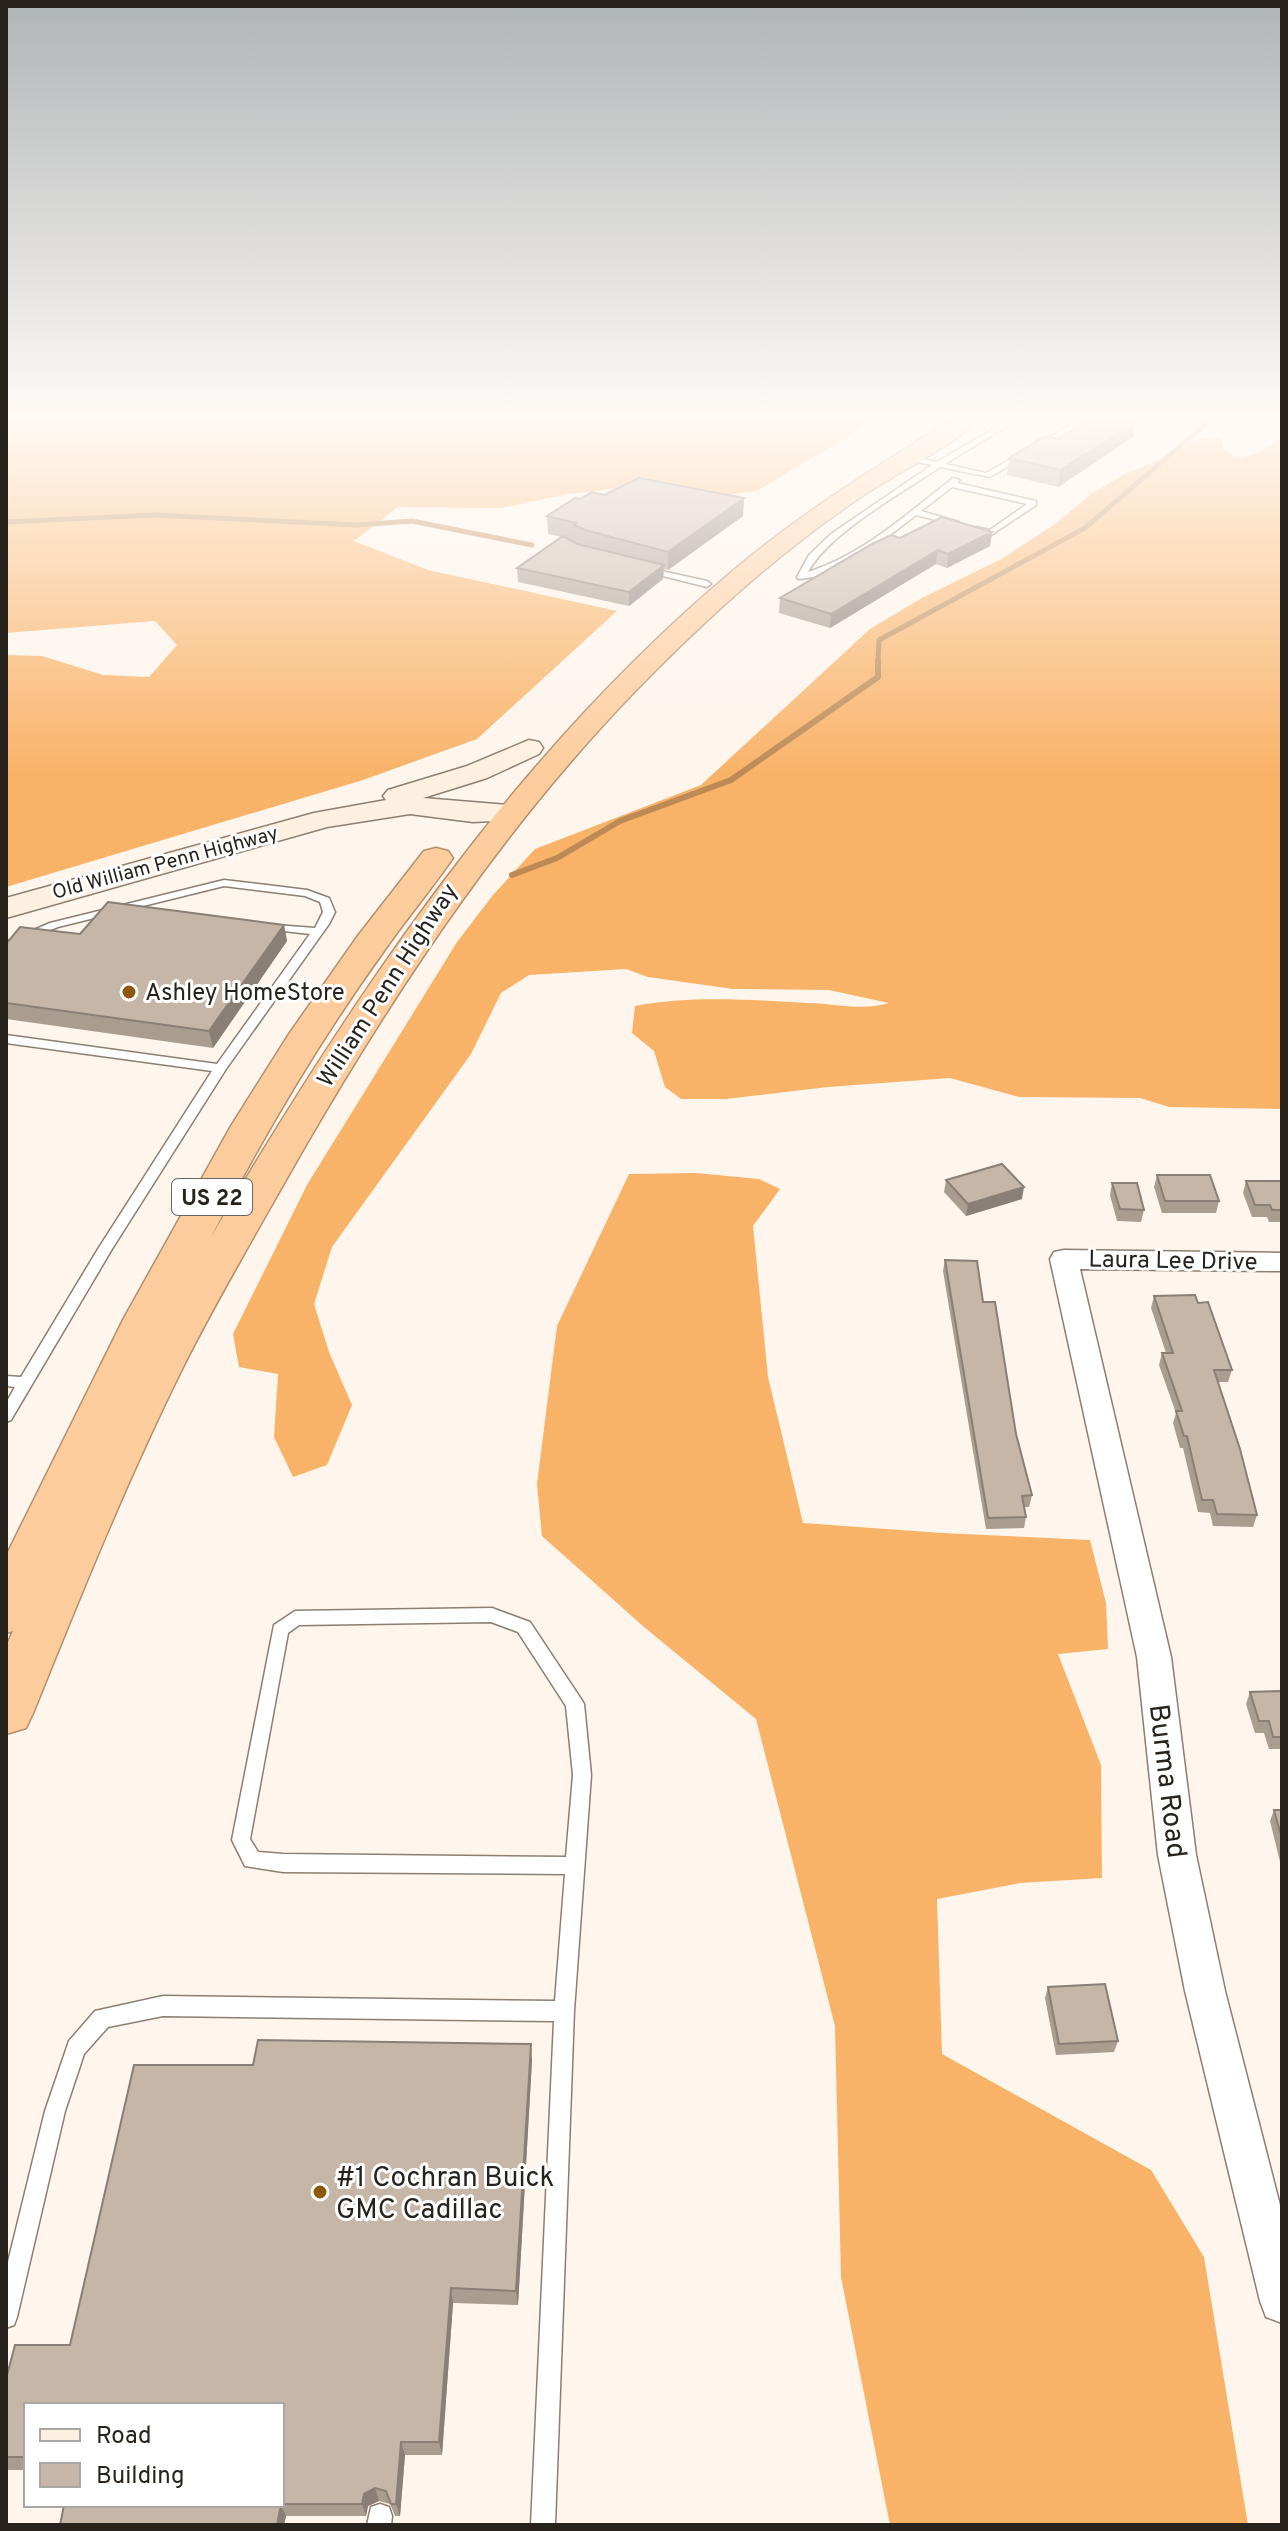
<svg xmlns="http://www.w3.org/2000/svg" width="1288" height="2531" viewBox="0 0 1288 2531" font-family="Overpass,sans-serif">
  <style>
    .forest { fill: #f9b369 }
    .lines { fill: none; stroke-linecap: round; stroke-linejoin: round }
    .stream-far1 { stroke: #bd8a55; stroke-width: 5 }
    .stream { stroke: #bd8a55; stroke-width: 6 }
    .lane-casing { stroke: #8c7f71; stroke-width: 3 }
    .street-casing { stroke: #8c7f71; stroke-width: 3 }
    .secondary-casing { stroke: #8c7f71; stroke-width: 3 }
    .highway-casing { stroke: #b2906f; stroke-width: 3 }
    .lane { fill: #fff; fill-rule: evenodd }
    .street { fill: #fff; fill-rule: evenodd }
    .secondary { fill: #fef0e1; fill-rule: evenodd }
    .highway { fill: #fdcc9c; fill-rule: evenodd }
    .wall { fill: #a99d90 }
    .shaded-wall { fill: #8a7f76 }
    .building { fill: #c5b6a8; stroke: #8a7f76; stroke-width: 2 }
    .poi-dot { fill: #8f580f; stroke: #fff; stroke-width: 3 }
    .labels { text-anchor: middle; stroke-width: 6; stroke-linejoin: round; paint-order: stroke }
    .far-street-label { font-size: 20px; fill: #27221c; stroke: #fff }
    .shield { fill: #fff; stroke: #686460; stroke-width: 2 }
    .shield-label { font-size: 22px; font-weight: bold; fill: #27221c }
    .street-label { font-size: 24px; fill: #27221c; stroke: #fff }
    .poi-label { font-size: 24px; fill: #27221c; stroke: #fff; text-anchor: start }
    .near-street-label { font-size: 28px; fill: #27221c; stroke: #fff }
    .near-poi-label { font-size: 28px; fill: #27221c; stroke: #fff; text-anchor: start }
  </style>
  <rect width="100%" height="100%" fill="#fef5ec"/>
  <path class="forest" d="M6,418H878L757,491L726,495L637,486L568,494L501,508L398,507L354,541L428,570L617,611L477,739L363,780L6,887V655L42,656L103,675L149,677L177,645L155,621L6,633Z
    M1282,437V1109L1169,1107L1140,1098L1019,1097L950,1078L828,1087L726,1099H681L665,1087L654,1051L632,1033L635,1006C691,995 752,1000 809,1003C837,1004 863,1011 889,1003L829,990L733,989L648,977L626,969L529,975L501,993L471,1054L332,1247L314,1304L329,1352L352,1405L327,1465L293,1477L274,1437L278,1374L239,1367L233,1334L307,1185L457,942L493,895L535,849L701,785L870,629L922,598L1003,558L1058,522L1091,494L1125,474L1174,454L1197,439L1221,438L1224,449L1238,458L1258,453Z
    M696,1173L759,1179L780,1189L753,1226L768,1377L803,1523L942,1533L1090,1540L1106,1603L1108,1649L1058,1654L1101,1765L1102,1878L1020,1883L937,1899L942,2054L1151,2170L1204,2257L1248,2525H890L841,2277L835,2026L756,1719L644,1627L542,1536L537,1484L557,1326L629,1174Z"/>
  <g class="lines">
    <path class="stream-far1" d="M6,522L155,515L357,525L412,521L532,545
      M878,662L879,640L1085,528L1207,423L1203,418"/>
    <path class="stream" d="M512,875L557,858L620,821L731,780L878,677V660"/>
    <g class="lane-casing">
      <path id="lane" d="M1012,418H1020L945,464L986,473L1076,422L1064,418H1076L1087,421L990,477L940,467C902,493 829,533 808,572C864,554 908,513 953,478L960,480L957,483L1036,501V505L991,535L972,529L976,527L990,530L1027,504L952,487L921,511L959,522V526L916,515C887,538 836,578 798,579L797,577L809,555L831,534L932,465L902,459V455L937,462Z
        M643,567L707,581L711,584L707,587L643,571Z
        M224,880L307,890L329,898L335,912L329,924L226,1069L112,1249L11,1420L6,1422V1403L15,1387L6,1386V1376L21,1377L98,1249L212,1071L6,1043V1035L217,1064L310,934L266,929L262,928V924L315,928L323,912L320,902L305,896L224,886L58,927L22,941L6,950V942L50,923Z
        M492,1608L530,1622L581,1699L584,1704L591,1775L574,2011L555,2525H531L554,2021L163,2016L108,2027L84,2054L65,2111L17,2317L14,2325L6,2328V2270L45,2111L69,2041L95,2011L163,1996L555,2001L565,1874L283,1872L245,1866L232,1840L274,1625L295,1611ZM491,1622L518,1632L566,1706L573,1775L566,1857L283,1854L258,1852L250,1839L288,1633L299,1625Z
        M380,2504L389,2507L392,2516L391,2525H367L371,2507Z"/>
    </g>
    <g class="street-casing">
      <path id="street" d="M1064,1250L1282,1253V1271L1080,1269L1171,1657L1196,1855L1225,1991L1282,2213V2323L1266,2317L1260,2301L1185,1991L1158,1855L1137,1657L1050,1259L1054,1252Z"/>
    </g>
    <g class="secondary-casing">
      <path id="secondary" d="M529,740L539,742L543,748L539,754L487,778L423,798L508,805L518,808L523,814L518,820L473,822L410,814L327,827L6,918V898L314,813L386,800L383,796L388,790L467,766Z"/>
    </g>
    <g class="highway-casing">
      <path id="highway" d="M954,418H980C958,443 895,474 864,495C790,544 720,606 657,669C515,810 403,977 303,1150C263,1221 221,1292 184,1365C128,1478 81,1594 34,1711L26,1728L6,1734V1647L13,1631L6,1633V1556L124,1318L231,1126L289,1034L357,937L424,851L436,848L448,851L453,858C431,890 406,919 384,951C319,1041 262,1138 211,1237C356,991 514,754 735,569C803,512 879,465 954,418Z"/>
    </g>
    <use href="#lane" class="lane"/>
    <use href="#street" class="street"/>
    <use href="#secondary" class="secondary"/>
    <use href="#highway" class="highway"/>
  </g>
  <path class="wall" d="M1136,421L1133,437L1058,487L1007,475L1009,458L1058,439Z
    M604,495L743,516L668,570L664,569L663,579L629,606L518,582L517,568L562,537L548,534L547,516L580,499Z
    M992,532L990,546L947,568L936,564L830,628L779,613L780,598L900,538Z
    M284,925L287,941L213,1048L6,1019V944Z
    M1157,1175L1219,1201L1216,1213H1162L1154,1187Z
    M946,1180L1022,1199L966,1216L944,1192Z
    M1246,1181H1282V1222H1269L1267,1217H1252L1243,1193Z
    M1112,1183L1144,1210L1141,1222L1117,1221L1110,1195Z
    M945,1260L983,1302L1032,1495L1029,1507H1024L1026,1517L1024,1528L986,1529L943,1271Z
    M1154,1296L1198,1303L1232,1370L1228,1382H1218L1257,1515L1253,1527L1213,1526L1210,1513L1198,1512L1183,1448H1180L1173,1423L1176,1413L1159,1365L1162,1353H1166L1151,1308Z
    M1282,1691V1749H1269L1264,1733H1255L1246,1704L1250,1692Z
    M1274,1810H1282V1870L1270,1821Z
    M1048,1987L1118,2041L1114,2052L1056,2055L1045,1998Z
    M532,2060L518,2305L453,2303L442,2455H405L400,2516H395L390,2504L379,2501L368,2506L366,2516H286L284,2525H60L64,2505H282V2405H26V2470H6V2379L70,2345L253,2065Z"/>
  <path class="shaded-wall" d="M1136,421L1133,437L1058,487L1060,470Z
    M744,498L743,516L668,570V552Z
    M992,532L990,546L947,568L948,554Z
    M938,550L936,564L830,628L831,614Z
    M664,565L663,579L629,606V592Z
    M284,925L287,941L213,1048L209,1031Z
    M1024,1187L1022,1199L966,1216L968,1204Z
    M531,2044L532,2060L518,2305L516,2291Z
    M451,2288L453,2303L442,2455L439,2442Z
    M401,2442L405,2455L400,2516L396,2504Z
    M375,2488L379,2501L368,2506L366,2516L362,2504L364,2494Z
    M281,2505L286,2516L284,2525H277Z"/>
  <path class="building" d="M1092,418H1121L1136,421L1060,470L1009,458L1045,436L1058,439Z
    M639,478L744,498L668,552L585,530L574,525L576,523L547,516L575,498L580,499L592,492L604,495Z
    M942,517L992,532L948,554L938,550L831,614L780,598L872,544L891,535L900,538Z
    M563,536L577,544L664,565L629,592L517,568Z
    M108,902L284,925L209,1031L6,1003V944L20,927L80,934Z
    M1002,1164L1024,1187L968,1204L946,1180Z
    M1157,1175H1210L1219,1201H1165Z
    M1246,1181H1282V1210H1272L1270,1205H1255Z
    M1112,1183H1137L1144,1210L1120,1209Z
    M945,1260L977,1261L983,1302H995L1016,1434L1032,1495L1022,1496L1026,1517L988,1518Z
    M1195,1295L1198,1303L1208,1302L1232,1370H1214L1240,1449L1257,1515L1217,1514L1213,1500H1202L1187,1436H1184L1176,1411H1182L1162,1353H1173L1154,1296Z
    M1282,1691V1737H1273L1269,1721H1259L1250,1692Z
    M1274,1810H1282V1839Z
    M1105,1984L1118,2041L1059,2044L1048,1987Z
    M258,2040L531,2044L516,2291L451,2288L439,2442H401L396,2504H391L386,2491L375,2488L364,2494L362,2504H282V2405H26V2457H6V2379L15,2345H70L134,2065H253Z
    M64,2505H281L277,2525H60Z"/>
  <linearGradient id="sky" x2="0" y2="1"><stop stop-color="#b0b5b7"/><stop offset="0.54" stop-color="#fffaf6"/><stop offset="1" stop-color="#fffaf6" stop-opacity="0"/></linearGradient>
  <rect width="1288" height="772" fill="url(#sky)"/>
  <g class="poi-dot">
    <circle cx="129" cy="992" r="8"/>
    <circle cx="320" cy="2192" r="8"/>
  </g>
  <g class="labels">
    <g class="far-street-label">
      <text transform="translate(165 862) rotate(-15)" y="7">Old William Penn Highway</text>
    </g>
    <rect class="shield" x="172" y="1179" width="80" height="36" rx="6"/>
    <g class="shield-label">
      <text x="212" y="1205">US 22</text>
    </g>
    <g class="street-label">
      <text transform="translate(387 985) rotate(-57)" y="8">William Penn Highway</text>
      <text transform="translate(1173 1260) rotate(1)" y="8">Laura Lee Drive</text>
    </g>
    <g class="poi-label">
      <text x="145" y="1000">Ashley HomeStore</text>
    </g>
    <g class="near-street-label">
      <text transform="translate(1169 1781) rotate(83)" y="10">Burma Road</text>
    </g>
    <g class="near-poi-label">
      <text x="336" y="2186">#1 Cochran Buick<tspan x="336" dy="32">GMC Cadillac</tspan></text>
    </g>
  </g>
  <rect width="1288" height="2531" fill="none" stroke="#27221c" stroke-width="16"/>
  <rect x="24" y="2403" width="260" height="104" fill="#ffffff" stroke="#a9a7a4" stroke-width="2"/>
  <rect x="40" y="2429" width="40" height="12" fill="#fef0e1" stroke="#a9a7a4" stroke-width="2"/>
  <text x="96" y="2443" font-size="24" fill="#27221c">Road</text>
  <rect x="40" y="2463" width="40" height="24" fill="#c5b6a8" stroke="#a9a7a4" stroke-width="2"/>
  <text x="96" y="2483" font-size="24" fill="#27221c">Building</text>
</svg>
